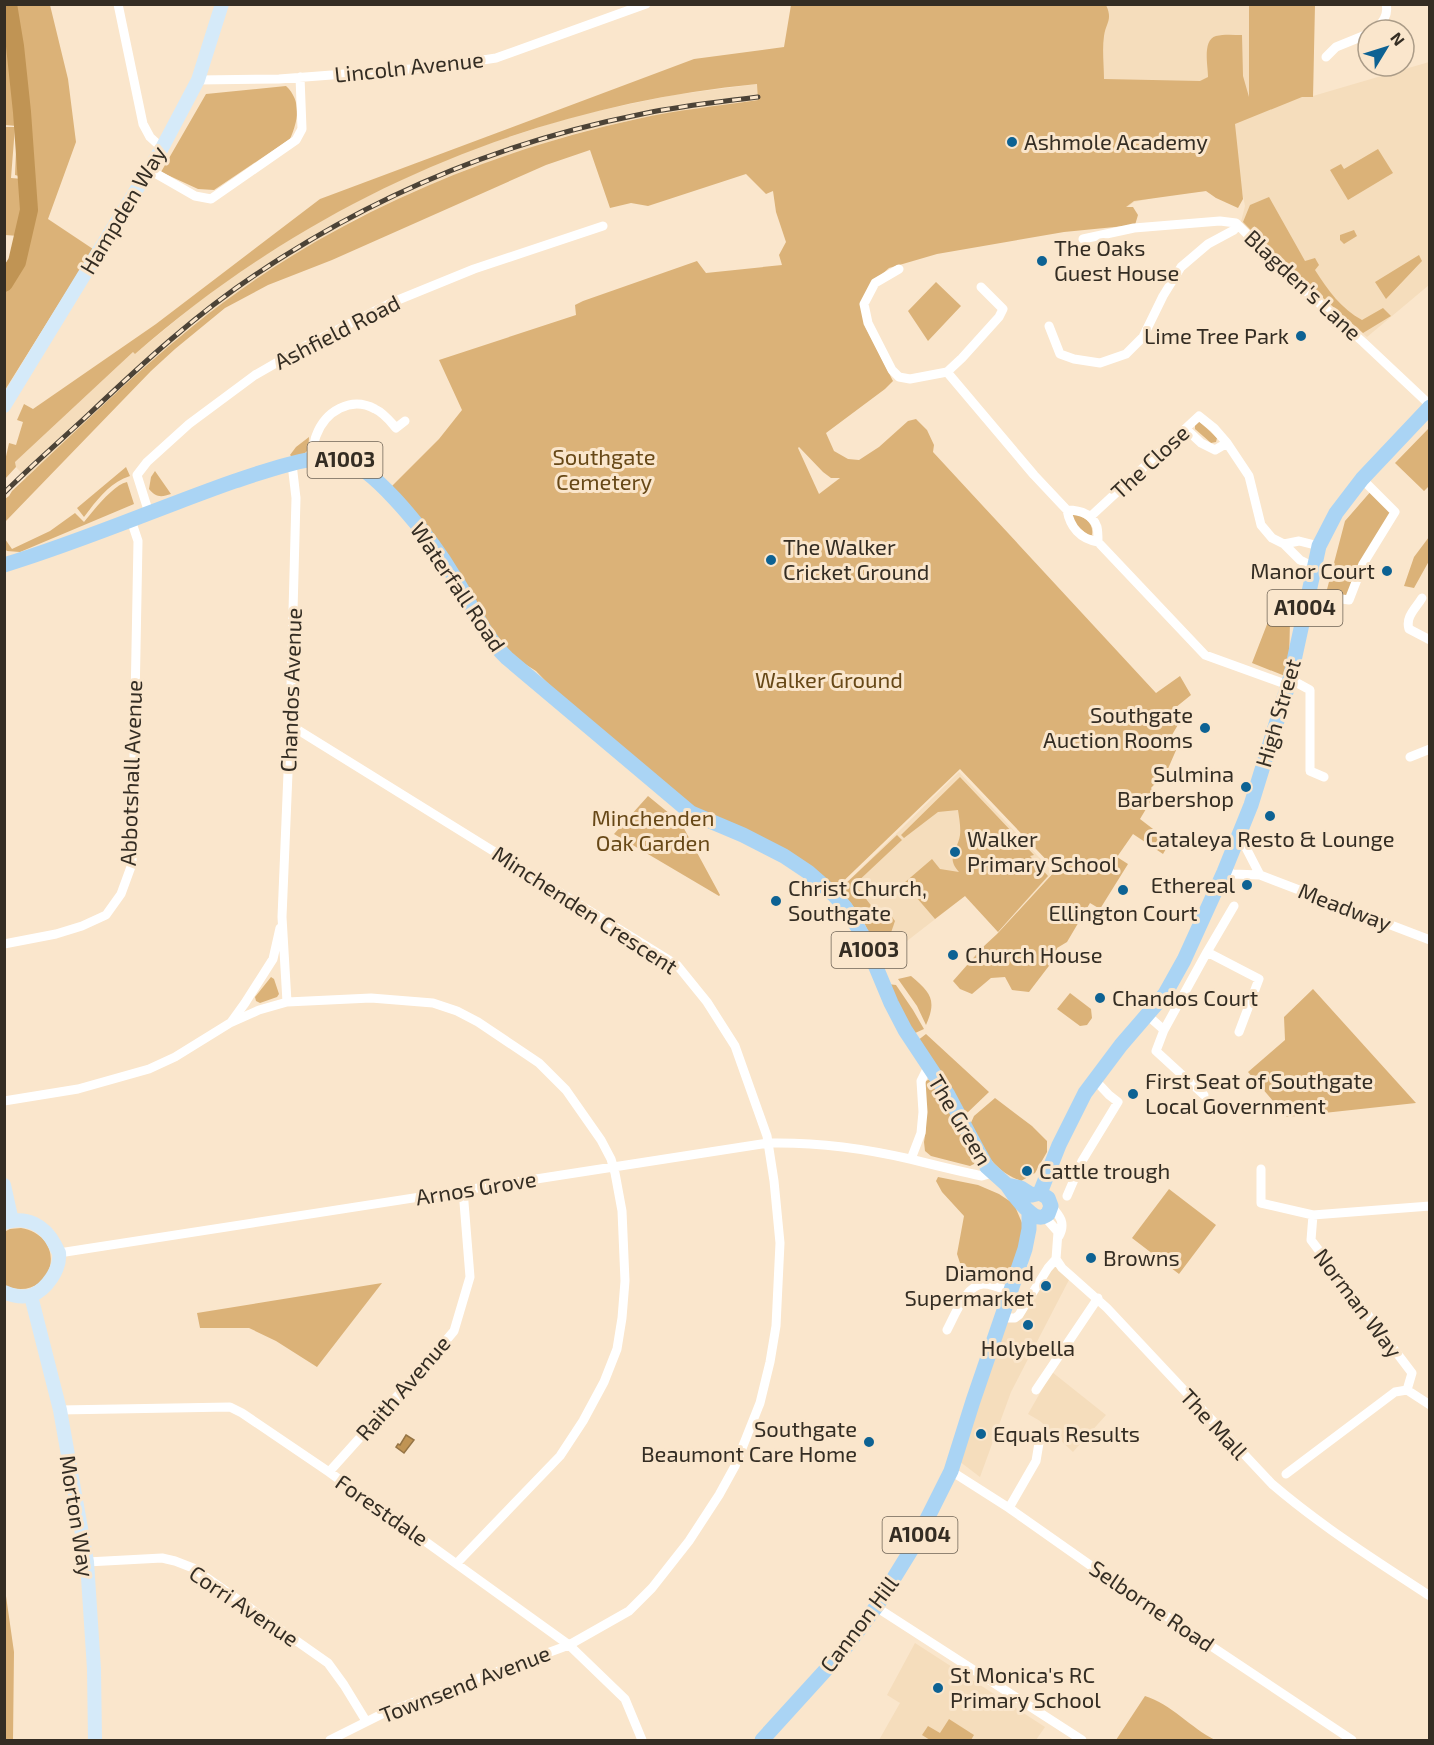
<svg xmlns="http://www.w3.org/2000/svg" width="1434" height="1745" viewBox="0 0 1434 1745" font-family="'Exo 2',sans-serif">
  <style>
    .built { fill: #f5ddbc }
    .green { fill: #dbb278; fill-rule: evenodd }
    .water { fill: #c09454; stroke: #967545; stroke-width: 1.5 }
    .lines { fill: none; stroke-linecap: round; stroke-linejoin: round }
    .river { stroke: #c09454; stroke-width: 18 }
    .street { stroke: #fff; stroke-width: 9 }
    .secondary { stroke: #d5eaf9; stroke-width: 14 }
    .primary { stroke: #aad4f4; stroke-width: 15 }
    .rail-casing { stroke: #4c4337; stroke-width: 5 }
    .rail { stroke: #fae6cc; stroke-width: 3; stroke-dasharray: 9; stroke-linecap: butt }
    .poi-dot { fill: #0d6293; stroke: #fae6cc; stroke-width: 2 }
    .labels { text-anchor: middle; stroke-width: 6; stroke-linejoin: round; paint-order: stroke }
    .shield { fill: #fae6cc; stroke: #6f6456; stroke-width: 1.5 }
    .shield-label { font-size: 21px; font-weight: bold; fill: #342d23 }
    .street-label { font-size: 22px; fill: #342d23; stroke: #fae6cc }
    .poi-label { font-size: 22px; fill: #342d23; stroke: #fae6cc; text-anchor: start }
    .park-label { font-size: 22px; fill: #674817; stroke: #fae6cc }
  </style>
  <rect width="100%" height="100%" fill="#fae6cc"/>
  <path class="built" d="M791,5H1314L1313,96L1429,62V285L1367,337L1281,261L1241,222L1245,206L1241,186L1216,198L1208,191L1168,195L1134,202L1126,208Z
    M758,84L759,100L640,118L570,135L471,168L411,193L355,219L281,263L194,324L142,370L26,478L16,467L15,462L133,352L136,353L197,303L246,267L316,223L350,205L396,182L436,164L470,150L549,124L583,114L673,95Z
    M959,772L1053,872L998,932L965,896L885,958L877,959L859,915L839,890Z
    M1056,1259L1071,1276L1011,1392L980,1477L955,1458L1002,1318H1015Z
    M1052,1372L1106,1415L1073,1452L1040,1421L1028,1414Z
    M915,1643L1045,1727L1036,1740H879L900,1703L887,1695Z"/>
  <path class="green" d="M5,5H50L68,79L76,142L48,219L93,249L5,390V265L21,238L26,178L15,175L17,126L5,125Z
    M791,5H1106C1113,20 1106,22 1104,36C1102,50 1104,65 1104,79L1200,81L1208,77C1208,66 1202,40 1216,36C1224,34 1234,35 1242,35L1243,76L1249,97V5H1315L1313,97H1302L1235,124L1243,199L1238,208L1216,198L1206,191L1134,201L1126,207H1133L1138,215L1135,225L1064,232L937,254L889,268L872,283L865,326L893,381L885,389L826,433L834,451L848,459L859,460L879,447L908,421L916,419L927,430L934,445L933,452L1156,693L1180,676L1191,695L1170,712L1179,723L1169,740L1177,748L1167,771L1151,788L1155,794L1140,819L1170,842L1163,854L1133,834L1117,857L1128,864L1100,909L1090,903L1067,942L1057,948L1055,958L1029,992L1012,990L1005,977L991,978L972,994L960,989L953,981L983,947L997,934L1056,870L960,769L830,894L807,875L715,824L560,696L536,671L506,652L391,487L439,439L462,410L439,360L576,315L575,305L583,301L697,261L706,273L782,265L779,255L786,242L776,212L773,191L766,194L746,174L648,206L631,203L610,208L590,150L546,165L332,260L268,285L225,308L175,349L151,371L5,522V499L9,496L12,491C72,435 130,377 193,326C321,222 477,154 637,119C677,110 718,106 758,100L757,84C525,106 311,200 135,354L133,352L15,462L16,467L5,479V461L9,443L16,445L23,422L17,420L24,404L33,409L156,324L320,199L694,59L784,47ZM799,447L823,472L831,478H840L819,494L798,448Z
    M286,86C302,101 298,121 290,139L214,190L198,189L161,172L206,94Z
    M4,127H15L11,178L23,179L19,236L5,235Z
    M1378,149L1393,173L1348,200L1330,170L1341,164L1344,169Z
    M1269,197L1305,261L1315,258L1319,265L1315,270C1328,290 1341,309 1362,320L1383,308L1391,316L1363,333L1281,261L1243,222L1250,205Z
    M1354,230L1357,236L1344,244L1340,240V235Z
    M1419,255L1422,261L1386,299L1375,282Z
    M936,282L961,306L928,341L908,311Z
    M1199,421L1217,438L1216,442L1211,443L1195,429V425Z
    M1429,428V486L1424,491L1395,463Z
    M309,437C308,454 308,453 292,457L290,455L296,447Z
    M126,467L130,476C109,483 97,500 84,517L77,508Z
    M155,471L171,494C162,497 156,498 149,489L151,477Z
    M127,482L134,504L20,552L7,551L5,549V539L12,549L50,531L75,513L84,522C93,511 113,485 127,482Z
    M1372,490L1395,512L1363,564L1349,600L1325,597L1345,521Z
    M1073,513C1084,517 1094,522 1092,535H1088L1075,524L1072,515Z
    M1429,537V561L1414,588L1404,586L1414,557Z
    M1271,614L1290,622L1289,660L1285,676L1252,663Z
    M960,777L1034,855L1030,856L1048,876L998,932L965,896L935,919L904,883L932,859L940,869L959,872C945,857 958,850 960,835C961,827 959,817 958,810L938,812L904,838L901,835Z
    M648,796L681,823L720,895L719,896L614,834Z
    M897,835L902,840L853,886L856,888L857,887L873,908V912L863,919L840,889Z
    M886,909L895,921C890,935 890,941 876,949L864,922L880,910L882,912Z
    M911,976C931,993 937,1000 926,1025L917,1006L898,979Z
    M271,977L274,979L279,994L277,997L260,1003L256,1001L255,997Z
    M888,984L896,985L913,1010L924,1029L913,1034Z
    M1313,989L1416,1103L1287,1117L1248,1072L1285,1040L1284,1017Z
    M1070,993L1091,1009L1092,1018L1087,1025L1080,1026L1057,1009Z
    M926,1034L989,1092L965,1115L917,1041Z
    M930,1079L948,1108L976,1163L970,1166L931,1156L925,1151L924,1142L926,1129L924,1086L926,1081Z
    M995,1098L1032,1126L1047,1141V1152L1035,1173L1021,1181C991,1169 985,1151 970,1125L974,1116Z
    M938,1177L978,1185L999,1194L1014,1204L1025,1230L1011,1278L1004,1284L996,1282L960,1263L957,1254L964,1216L942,1192L936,1181Z
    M1169,1189L1216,1225L1179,1274L1132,1238Z
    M21,1228C71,1237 53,1304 5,1286L4,1232L10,1229Z
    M382,1283L317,1367L276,1341L249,1328H200L197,1313Z
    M5,1589L14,1652L13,1740H5Z
    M1145,1696C1171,1704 1191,1728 1215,1740H1116Z
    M949,1719L974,1735L971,1740H930L922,1735L928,1726L940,1733Z"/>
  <path class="water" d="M406,1435L414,1440L404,1453L396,1447L398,1444L400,1445Z"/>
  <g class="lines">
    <path class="river" d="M4,283L17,262L29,210L22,112L15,46L8,4"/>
    <path class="street" d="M118,4L143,124L150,137L162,148
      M1375,30C1382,23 1389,15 1386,4
      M1326,57L1336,47L1368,34
      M198,80L279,79L437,67L496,58L646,4
      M148,169L195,196L211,199L296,140L302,129L300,77
      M1083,239L1134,228L1220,221L1236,223L1293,280L1363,342L1430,405
      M899,269L875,283L864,304L868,323L892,370L899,377L910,379L947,372L962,358L999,317L1003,309L981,287
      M1049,326L1060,354L1074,359L1100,363L1126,354L1143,337L1163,296L1181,267L1208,244L1234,230L1236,223
      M947,372L1034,475L1067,510C1079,510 1092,513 1097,527C1098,531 1098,538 1098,542L1205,655L1288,685
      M1186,429L1201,443L1215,450L1227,443
      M315,459C315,452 313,443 316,436C325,411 351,396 375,409C384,413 390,421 396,428L405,421
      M1067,510C1070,527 1080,539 1098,542
      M149,513L137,475L147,462L189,424L255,375L309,344L393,302L474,269L603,226
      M1090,517L1199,416L1214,428L1227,443L1249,476L1261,525L1272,538L1284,544L1300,560L1314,567
      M1284,544L1299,541L1319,546
      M1308,594L1349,600L1363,564L1395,512L1362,479
      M1422,598C1416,608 1405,617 1409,629L1430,640
      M1290,679L1310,690V771L1324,777
      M290,725L677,965L707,1002L735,1046L767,1136L774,1181L780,1243L776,1326L770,1362L760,1403L735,1466L719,1495L689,1541L652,1588L629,1611L569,1645L382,1714L330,1740
      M1410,757L1430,749
      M1238,840L1245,846L1260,875
      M1224,872L1233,874L1260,875L1430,940
      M1234,906L1207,952L1259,979L1239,1032
      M4,944L56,934L82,926L106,915L121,894L132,864L138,541L131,520
      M287,1002L282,917L290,725L296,498L292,464
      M1147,1015L1164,1030
      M232,1021L245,1003L273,959L280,928
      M1204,1095L1156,1051L1164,1030L1207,952
      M4,1101L78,1089L149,1069L175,1057L230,1023L259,1010L287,1002L371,998L433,1003L457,1011L478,1022L539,1063L566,1090L601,1140L611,1159L615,1173L622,1211L625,1281L622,1318L617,1349L604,1382L583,1421L560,1456L457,1563
      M911,1159L921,1133L923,1112L921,1081L928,1067
      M1261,1169V1203L1313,1215L1430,1206
      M1067,1196L1082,1161L1118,1102L1109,1095L1094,1079
      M1051,1206C1060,1216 1066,1223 1059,1236
      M1313,1215L1311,1240L1412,1373L1407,1390
      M1044,1216L1058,1232L1056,1259L1062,1268L1107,1308L1272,1484C1321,1526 1376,1561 1430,1596
      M59,1253L768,1143C816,1142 863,1148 910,1159C934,1165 958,1171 982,1176L993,1173
      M1002,1318H1015L1019,1315L1048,1268L1056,1259
      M947,1330C954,1317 967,1283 984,1284C993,1284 1003,1289 1011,1292
      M1036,1390L1098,1298
      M60,1410L230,1407L242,1413L329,1472L569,1645L625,1699L642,1740
      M951,1471L1009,1508L1097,1570L1352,1740
      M329,1472L427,1363L454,1331L470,1277L463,1190
      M1286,1474L1395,1392L1407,1390L1430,1405
      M1009,1508L1036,1461L1039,1443
      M87,1562L162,1558L175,1561L193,1568L328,1663L344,1685L366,1721
      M876,1607L1082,1740"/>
    <path class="secondary" d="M4,406L162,148L198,80L222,4
      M4,1185L12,1221
      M4,1223C26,1215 45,1225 55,1245C56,1247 58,1251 59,1253C61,1269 46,1290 32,1295C23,1298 13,1296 4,1292
      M31,1296L60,1410L87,1562L94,1669L95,1740"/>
    <path class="primary" d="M4,565C83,541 158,508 235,481C259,473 307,456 332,458C357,459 379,482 395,499C416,522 437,548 453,575C473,605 480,632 507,658L691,813L743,835L784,856L808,872L833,894L845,907L863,936L891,1003L905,1030L948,1095L978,1151L987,1167L1007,1185L1021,1188L1032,1195
      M1007,1185C1012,1193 1030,1217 1039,1217C1043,1218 1044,1216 1048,1214L1051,1206L1048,1198L1040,1193L1032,1195
      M1040,1193L1059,1145L1085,1093L1121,1045L1165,994L1184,960L1224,872L1251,805L1290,679L1319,546L1336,513L1362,479L1430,407
      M762,1740L842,1652L876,1607L913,1547L951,1471L973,1401L1025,1249L1029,1229V1212"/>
    <g class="rail-casing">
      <path id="rail" d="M4,493C31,466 60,441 88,415C142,364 196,314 258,273C374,195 505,141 642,114C680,106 719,102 758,97"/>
    </g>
    <use href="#rail" class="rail"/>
  </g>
  <g class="poi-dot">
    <circle cx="1012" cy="142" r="6"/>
    <circle cx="1042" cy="261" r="6"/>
    <circle cx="1301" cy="336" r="6"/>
    <circle cx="771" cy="560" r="6"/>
    <circle cx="1387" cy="571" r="6"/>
    <circle cx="1205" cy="728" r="6"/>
    <circle cx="1246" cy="787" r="6"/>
    <circle cx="1270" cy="816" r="6"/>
    <circle cx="955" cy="852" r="6"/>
    <circle cx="1247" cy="885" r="6"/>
    <circle cx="1123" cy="890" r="6"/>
    <circle cx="776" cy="901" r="6"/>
    <circle cx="953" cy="955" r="6"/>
    <circle cx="1100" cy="998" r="6"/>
    <circle cx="1133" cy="1094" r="6"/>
    <circle cx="1027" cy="1171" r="6"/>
    <circle cx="1091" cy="1258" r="6"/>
    <circle cx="1046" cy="1286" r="6"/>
    <circle cx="1028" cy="1325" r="6"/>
    <circle cx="981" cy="1434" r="6"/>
    <circle cx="869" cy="1442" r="6"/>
    <circle cx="938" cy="1688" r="6"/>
  </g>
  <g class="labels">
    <g class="shield">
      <rect x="307.5" y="442" width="75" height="36" rx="4.5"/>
      <rect x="1267.5" y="590" width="75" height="36" rx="4.5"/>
      <rect x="831.5" y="932" width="75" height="36" rx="4.5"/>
      <rect x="882.5" y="1517" width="75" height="36" rx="4.5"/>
    </g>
    <g class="shield-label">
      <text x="345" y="467">A1003</text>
      <text x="1305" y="615">A1004</text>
      <text x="869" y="957">A1003</text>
      <text x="920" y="1542">A1004</text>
    </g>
    <g class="street-label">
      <text transform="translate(409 67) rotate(-6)" y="8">Lincoln Avenue</text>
      <text transform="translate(123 210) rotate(-59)" y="8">Hampden Way</text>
      <text transform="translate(1303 285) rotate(43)" y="8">Blagden's Lane</text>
      <text transform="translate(337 332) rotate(-27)" y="8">Ashfield Road</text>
      <text transform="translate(1150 462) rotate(-43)" y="8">The Close</text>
      <text transform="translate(458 587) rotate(56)" y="8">Waterfall Road</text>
      <text transform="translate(291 690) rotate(-88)" y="8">Chandos Avenue</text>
      <text transform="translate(1278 713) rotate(-74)" y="8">High Street</text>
      <text transform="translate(131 773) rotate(-88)" y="8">Abbotshall Avenue</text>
      <text transform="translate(1345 907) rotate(21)" y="8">Meadway</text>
      <text transform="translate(585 910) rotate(33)" y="8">Minchenden Crescent</text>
      <text transform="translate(960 1120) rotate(59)" y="8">The Green</text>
      <text transform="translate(476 1188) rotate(-9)" y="8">Arnos Grove</text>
      <text transform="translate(1358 1303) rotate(53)" y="8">Norman Way</text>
      <text transform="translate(403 1388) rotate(-49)" y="8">Raith Avenue</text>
      <text transform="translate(1214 1424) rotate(47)" y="8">The Mall</text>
      <text transform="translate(382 1510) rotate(35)" y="8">Forestdale</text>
      <text transform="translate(77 1516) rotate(81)" y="8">Morton Way</text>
      <text transform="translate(244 1606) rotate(34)" y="8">Corri Avenue</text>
      <text transform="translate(1152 1606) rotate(34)" y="8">Selborne Road</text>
      <text transform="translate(859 1624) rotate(-53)" y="8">Cannon Hill</text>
      <text transform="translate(465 1684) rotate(-21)" y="8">Townsend Avenue</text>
    </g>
    <g class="poi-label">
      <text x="1024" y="150">Ashmole Academy</text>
      <text x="1054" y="256">The Oaks<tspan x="1054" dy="25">Guest House</tspan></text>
      <text x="1289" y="344" text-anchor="end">Lime Tree Park</text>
      <text x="783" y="555">The Walker<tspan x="783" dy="25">Cricket Ground</tspan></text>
      <text x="1375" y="579" text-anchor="end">Manor Court</text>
      <text x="1193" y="723" text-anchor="end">Southgate<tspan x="1193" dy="25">Auction Rooms</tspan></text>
      <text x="1234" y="782" text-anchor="end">Sulmina<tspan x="1234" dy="25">Barbershop</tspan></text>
      <text x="967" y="847">Walker<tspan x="967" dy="25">Primary School</tspan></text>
      <text x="1270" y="847" text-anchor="middle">Cataleya Resto &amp; Lounge</text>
      <text x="1235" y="893" text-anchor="end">Ethereal</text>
      <text x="788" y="896">Christ Church,<tspan x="788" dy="25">Southgate</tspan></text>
      <text x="1123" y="921" text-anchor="middle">Ellington Court</text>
      <text x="965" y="963">Church House</text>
      <text x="1112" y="1006">Chandos Court</text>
      <text x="1145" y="1089">First Seat of Southgate<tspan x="1145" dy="25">Local Government</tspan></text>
      <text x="1039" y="1179">Cattle trough</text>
      <text x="1103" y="1266">Browns</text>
      <text x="1034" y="1281" text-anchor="end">Diamond<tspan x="1034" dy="25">Supermarket</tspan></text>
      <text x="1028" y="1356" text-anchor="middle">Holybella</text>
      <text x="857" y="1437" text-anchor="end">Southgate<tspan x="857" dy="25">Beaumont Care Home</tspan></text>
      <text x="993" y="1442">Equals Results</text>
      <text x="950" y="1683">St Monica's RC<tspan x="950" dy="25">Primary School</tspan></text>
    </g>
    <g class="park-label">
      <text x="604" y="465">Southgate<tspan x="604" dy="25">Cemetery</tspan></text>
      <text x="829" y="688">Walker Ground</text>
      <text x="653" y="826">Minchenden<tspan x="653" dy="25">Oak Garden</tspan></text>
    </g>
  </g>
  <rect width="1434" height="1745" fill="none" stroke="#342d23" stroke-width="12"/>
  <g transform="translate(1386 48) rotate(52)"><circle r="28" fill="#fae6cc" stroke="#ab9c88" stroke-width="1.5"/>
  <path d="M0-4.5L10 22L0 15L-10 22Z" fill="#0d6293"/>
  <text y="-9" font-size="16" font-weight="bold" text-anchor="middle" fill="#342d23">N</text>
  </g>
</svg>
